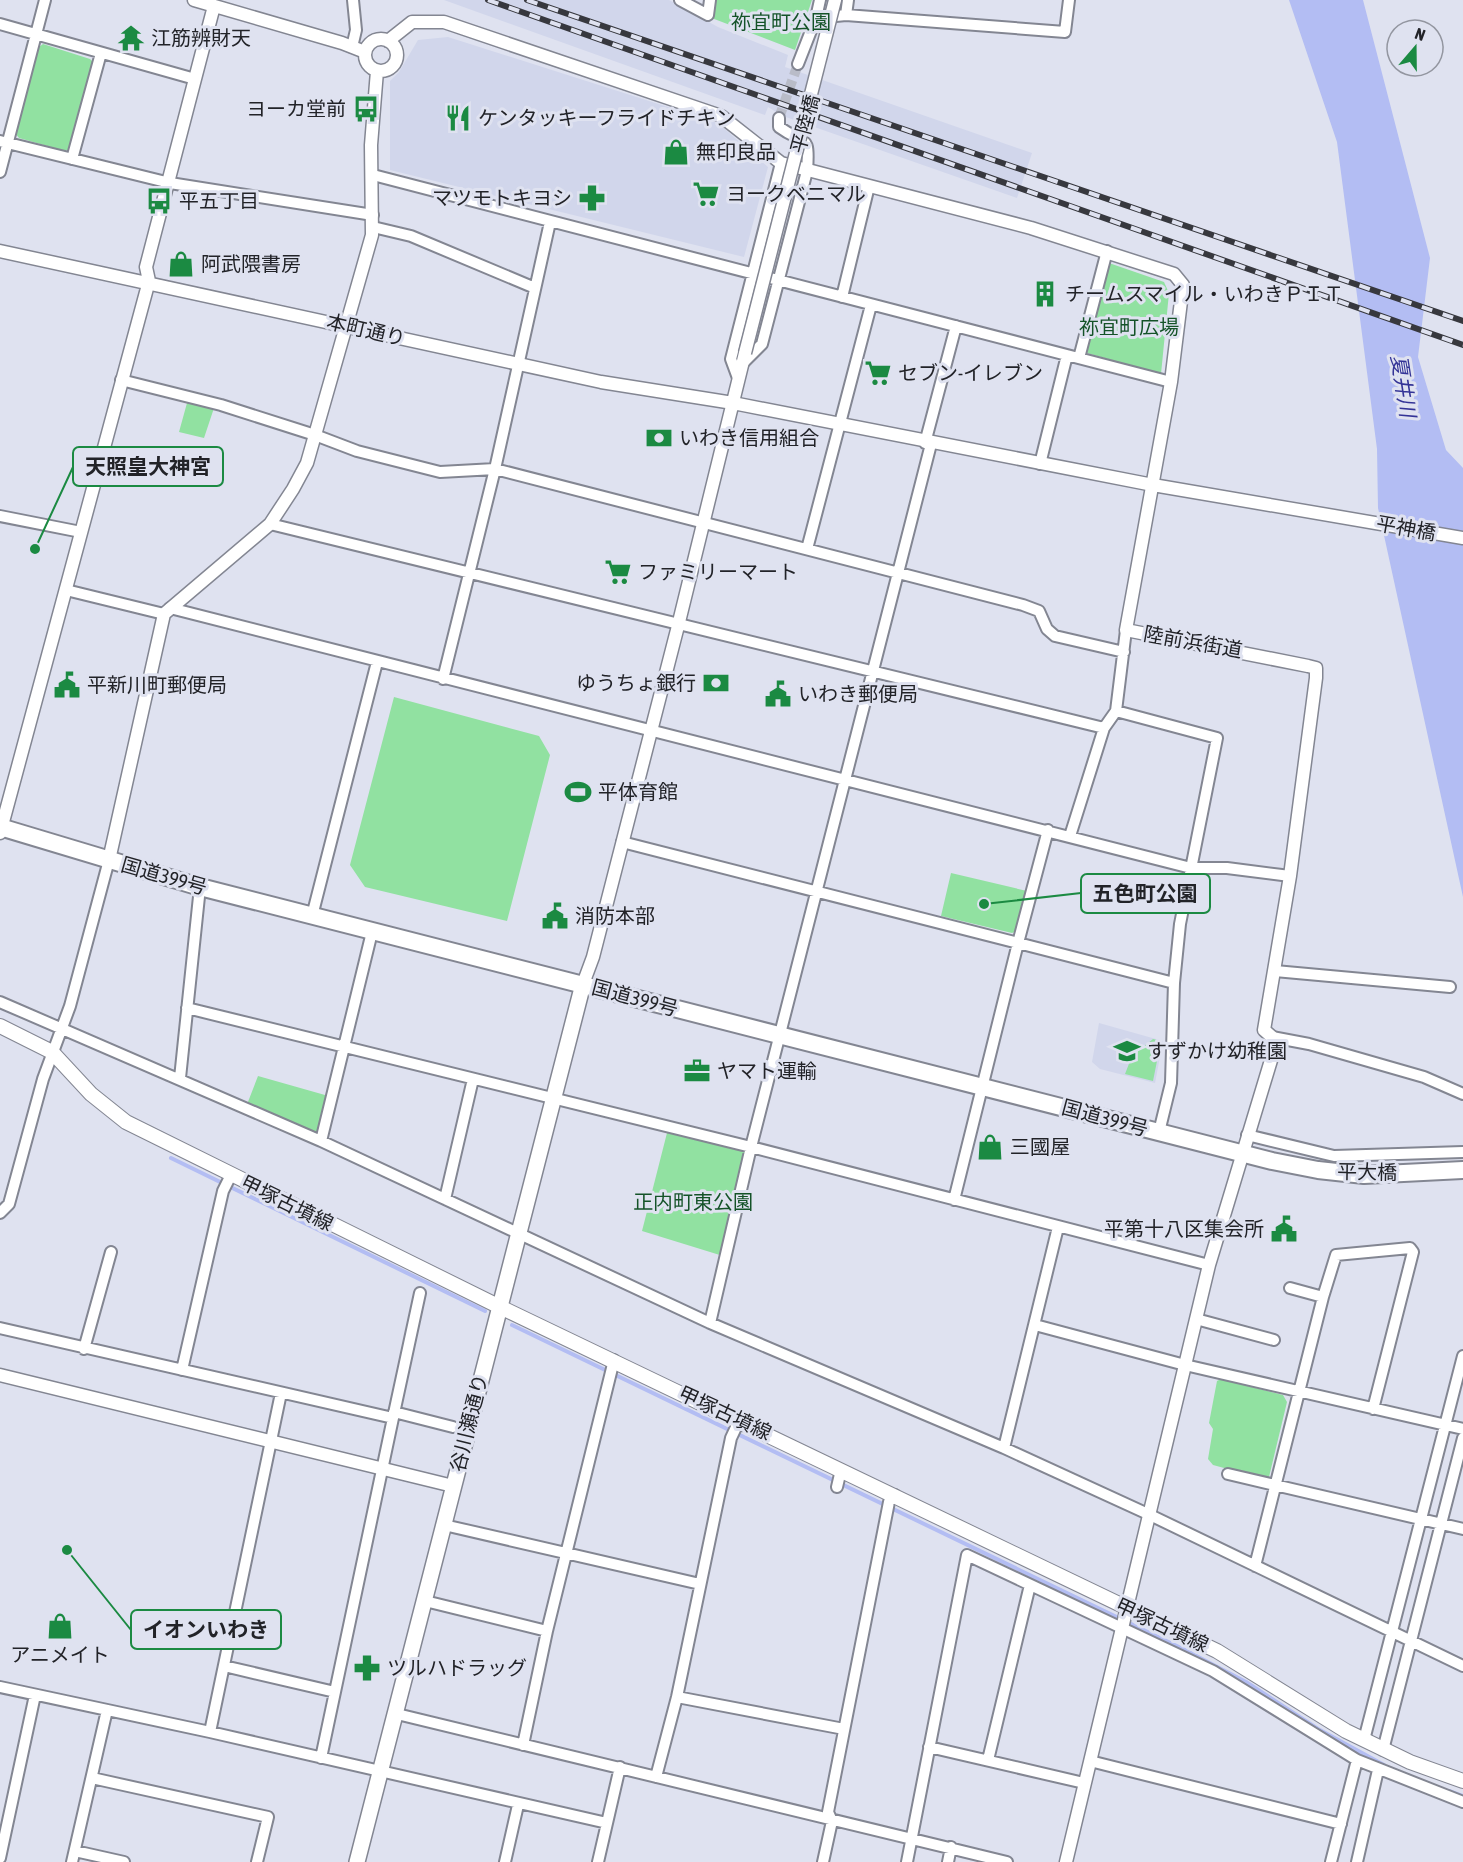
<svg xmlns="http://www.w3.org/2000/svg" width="1463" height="1862" viewBox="0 0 1463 1862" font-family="'Asap Condensed','Noto Sans JP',sans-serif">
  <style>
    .built { fill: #d1d6eb }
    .green { fill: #91e1a1 }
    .water { fill: #b3bdf3 }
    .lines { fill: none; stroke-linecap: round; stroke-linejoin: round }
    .stream { stroke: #b3bdf3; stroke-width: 4 }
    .minor-tunnel { stroke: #b9bcc8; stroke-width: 10; stroke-dasharray: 10 5; stroke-linecap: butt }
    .minor-casing { stroke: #838692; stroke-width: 14 }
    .tertiary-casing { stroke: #838692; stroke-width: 15 }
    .secondary-casing { stroke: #838692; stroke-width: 16 }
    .primary-casing { stroke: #838692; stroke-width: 18 }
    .trunk-casing { stroke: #838692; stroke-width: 20 }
    .minor { stroke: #fff; stroke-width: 10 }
    .tertiary { stroke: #fff; stroke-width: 12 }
    .secondary { stroke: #fff; stroke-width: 14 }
    .primary { stroke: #fff; stroke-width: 15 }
    .trunk { stroke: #fff; stroke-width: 16 }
    .rail-casing { stroke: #37383e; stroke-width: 6 }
    .rail { stroke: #dfe2f0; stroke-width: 4; stroke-dasharray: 11; stroke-linecap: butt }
    .tertiary-bridge-casing { stroke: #838692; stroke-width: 15; stroke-linecap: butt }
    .tertiary-bridge { stroke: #fff; stroke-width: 12 }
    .labels { text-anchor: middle; stroke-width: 6; stroke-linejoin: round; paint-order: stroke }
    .park-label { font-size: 20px; fill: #145328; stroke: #dfe2f0 }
    .poi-label { font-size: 20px; fill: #222328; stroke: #dfe2f0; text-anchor: start }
    .street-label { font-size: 20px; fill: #222328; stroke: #dfe2f0 }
    .water-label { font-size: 21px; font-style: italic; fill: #343497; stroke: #dfe2f0 }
    .leader { fill: none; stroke: #1b8a42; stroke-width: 2 }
    .callout-dot { fill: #1b8a42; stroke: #dfe2f0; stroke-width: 2 }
    .callout { fill: #dfe2f0; stroke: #1b8a42; stroke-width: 2 }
    .callout-label { font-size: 21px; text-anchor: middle; font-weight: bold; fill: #222328 }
  </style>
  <rect width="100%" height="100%" fill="#dfe2f0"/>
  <path class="built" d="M444,0H669L718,27L788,55L785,67L1032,153L1017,198L783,116L768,107L765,115Z
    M448,37L718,123L768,167L744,257L390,170V81L399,72L418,40Z
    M1099,1023L1163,1041L1155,1083L1100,1069L1092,1062Z"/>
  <path class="green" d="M712,0H812L795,50L709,17Z
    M43,44L90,59L94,63L70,149L65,151L19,138L15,133L39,47Z
    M1109,263L1164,282L1169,293L1161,374L1087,353Z
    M187,403L214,408L204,438L179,432Z
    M394,697L539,736L550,755L507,921L365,887L350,865Z
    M951,873L1027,891L1019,930L1012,933L941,916Z
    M1153,1039L1161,1041L1153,1081L1125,1074L1132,1056Z
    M258,1076L332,1097L321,1140L246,1107Z
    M668,1129L749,1148L723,1256L642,1231Z
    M1221,1379L1283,1395L1287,1402L1269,1477L1265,1479L1213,1465L1208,1459L1213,1429L1209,1423L1217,1381Z"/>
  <path class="water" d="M1289,0H1363L1430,258L1418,357L1446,450L1463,468V897L1378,508L1377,449L1337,142Z"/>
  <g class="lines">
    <path class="stream" d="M171,1158L485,1311
      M512,1325L1183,1649L1246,1682L1318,1729L1384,1765
      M1449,1791L1463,1796"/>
    <path class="minor-tunnel" d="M779,118L798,64"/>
    <g class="minor-casing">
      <path id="minor" d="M680,0L708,15L710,0
        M820,0L816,18L846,15L848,0
        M846,15L1065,32L1069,0
        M0,24L195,79
        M352,47L356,30L353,0
        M798,64L816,18
        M0,141L170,183L373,215
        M72,159L101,53
        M0,172L45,0
        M373,175L1171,382
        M373,227L411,236L535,288
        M842,297L869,186
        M1079,358L1107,251
        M742,364L762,344L807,171C810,132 805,146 779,127V118
        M738,378L731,359L781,163
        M121,380L221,405L315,435L357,451L440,472L495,469L1023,605L1039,611L1047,629L1055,636L1124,652
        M925,443L956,326
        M1040,464L1067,355
        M0,516L81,532
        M270,524L1104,728
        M807,549L871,305
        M66,590L164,614
        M170,608L1191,868H1227L1290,876
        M443,679L495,469L550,222
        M1116,711L1217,738L1180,924L1174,983
        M1048,830L1018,943L1174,983L1171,1083L1159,1132
        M1070,836L1104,728L1116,711L1126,630
        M622,842L1018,943L954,1200
        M312,916L377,662
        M1275,971L1450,987
        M0,1002L321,1141L710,1323L1004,1448L1148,1514L1463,1666
        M187,1008L751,1147L1209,1265
        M1272,1037L1309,1044L1424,1077L1463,1094
        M180,1078L200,887
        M1247,1135L1334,1156L1463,1152
        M321,1141L372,932
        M445,1199L473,1079
        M0,1213L9,1204L43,1079L70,1006L109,860
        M1290,1288L1323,1297
        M1196,1319L1274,1340
        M710,1323L751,1147L931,444
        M1035,1325L1185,1365L1463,1429
        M0,1328L393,1418L321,1758
        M84,1349L111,1252
        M182,1370L223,1191L231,1175
        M394,1412L453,1427
        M393,1418L420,1293
        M1004,1448L1058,1227
        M1228,1474L1463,1529
        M837,1487L841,1470
        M444,1525L700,1584
        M1255,1566L1323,1297L1336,1255L1410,1248L1413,1252L1373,1409
        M425,1601L547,1631
        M224,1666L335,1692
        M0,1687L210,1732L607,1823
        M677,1697L844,1729
        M397,1714L1007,1862
        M210,1732L281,1393
        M1364,1740L1463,1356
        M523,1745L547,1631L614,1360
        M929,1747L1084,1783
        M1383,1750L1463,1438
        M988,1760L1030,1585
        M1090,1761L1341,1824
        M656,1777L677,1697L731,1438L739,1421
        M92,1778L268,1817L257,1862
        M75,1851L124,1862
        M0,1858L35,1695
        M72,1862L107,1710
        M505,1862L518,1805
        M598,1862L620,1767
        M823,1862L832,1821L828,1812L889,1502L895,1495
        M907,1862L967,1555L1213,1671L1357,1760L1463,1802
        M948,1862L951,1847
        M1331,1862L1357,1760
        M1357,1862L1378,1770"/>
    </g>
    <g class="tertiary-casing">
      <path id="tertiary" d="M194,0L342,43L365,52
        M365 55a16 16 0 1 1 32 0a16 16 0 1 1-32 0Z
        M388,41L412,22H444L721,116L781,163L1031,228L1174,274L1183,285L1171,382L1126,630L1308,666L1316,668V678L1290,876L1264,1030L1272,1037L1275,1047L1209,1265L1066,1862
        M0,251L601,382L733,403L1153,485L1463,538
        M0,833L149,281L146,267L214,6
        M109,860L164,614L270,524L293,489L307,463L372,235L371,145L377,71
        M583,984L593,957L678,626L745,353
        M0,1375L453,1486"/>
    </g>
    <g class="secondary-casing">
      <path id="secondary" d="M0,1026L52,1052L91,1094L126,1122L498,1306L1217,1651L1346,1731L1410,1762L1463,1781"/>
    </g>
    <g class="primary-casing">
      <path id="primary" d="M357,1862C432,1569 506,1276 583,984"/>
    </g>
    <g class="trunk-casing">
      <path id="trunk" d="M0,827L200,887L1272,1161L1318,1170L1364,1175L1463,1170"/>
    </g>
    <use href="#minor" class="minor"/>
    <use href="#tertiary" class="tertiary"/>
    <use href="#secondary" class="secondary"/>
    <use href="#primary" class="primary"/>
    <use href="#trunk" class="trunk"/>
    <g class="rail-casing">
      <path id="rail" d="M488,0L1463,345
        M527,0L1463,321"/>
    </g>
    <use href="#rail" class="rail"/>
    <g class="tertiary-bridge-casing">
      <path id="tertiary-bridge" d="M745,353L835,0"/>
    </g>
    <use href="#tertiary-bridge" class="tertiary-bridge"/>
  </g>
  <defs>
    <g id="temple-bare" transform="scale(2.07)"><path d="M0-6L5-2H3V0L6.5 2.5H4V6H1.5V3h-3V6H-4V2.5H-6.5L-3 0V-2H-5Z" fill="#1b8a42" stroke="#dfe2f0" stroke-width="2.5" paint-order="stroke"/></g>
    <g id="bus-bare" transform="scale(2.07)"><path d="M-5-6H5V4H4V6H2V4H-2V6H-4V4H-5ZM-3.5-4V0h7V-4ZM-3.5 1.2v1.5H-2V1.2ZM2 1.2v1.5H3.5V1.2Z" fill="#1b8a42" stroke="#dfe2f0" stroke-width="2.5" paint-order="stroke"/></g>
    <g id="restaurant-bare" transform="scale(2.07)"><path d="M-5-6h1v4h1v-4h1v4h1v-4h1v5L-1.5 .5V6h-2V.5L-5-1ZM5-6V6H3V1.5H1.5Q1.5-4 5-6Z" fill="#1b8a42" stroke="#dfe2f0" stroke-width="2.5" paint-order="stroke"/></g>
    <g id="shop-bare" transform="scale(2.07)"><path d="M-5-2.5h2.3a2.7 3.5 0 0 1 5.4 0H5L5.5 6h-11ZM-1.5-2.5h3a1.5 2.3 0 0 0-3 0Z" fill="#1b8a42" stroke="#dfe2f0" stroke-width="2.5" paint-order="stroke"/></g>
    <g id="supermarket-bare" transform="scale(2.07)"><path d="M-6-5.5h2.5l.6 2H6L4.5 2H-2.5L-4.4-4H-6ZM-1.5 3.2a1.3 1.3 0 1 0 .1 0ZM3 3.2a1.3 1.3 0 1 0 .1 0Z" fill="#1b8a42" stroke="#dfe2f0" stroke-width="2.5" paint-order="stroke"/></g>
    <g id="pharmacy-bare" transform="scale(2.07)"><path d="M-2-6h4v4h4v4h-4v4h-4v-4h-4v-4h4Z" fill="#1b8a42" stroke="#dfe2f0" stroke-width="2.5" paint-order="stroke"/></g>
    <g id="building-bare" transform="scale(2.07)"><path d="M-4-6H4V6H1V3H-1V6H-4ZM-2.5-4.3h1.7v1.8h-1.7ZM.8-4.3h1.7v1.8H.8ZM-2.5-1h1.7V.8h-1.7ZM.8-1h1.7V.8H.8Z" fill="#1b8a42" stroke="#dfe2f0" stroke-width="2.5" paint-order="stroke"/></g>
    <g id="bank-bare" transform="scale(2.07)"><path d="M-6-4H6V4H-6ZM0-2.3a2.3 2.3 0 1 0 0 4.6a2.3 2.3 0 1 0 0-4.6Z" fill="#1b8a42" stroke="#dfe2f0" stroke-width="2.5" paint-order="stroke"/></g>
    <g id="civic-bare" transform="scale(2.07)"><path d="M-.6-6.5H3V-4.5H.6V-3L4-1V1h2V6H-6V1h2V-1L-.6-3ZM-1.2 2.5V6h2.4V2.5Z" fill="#1b8a42" stroke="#dfe2f0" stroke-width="2.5" paint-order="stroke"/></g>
    <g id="stadium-bare" transform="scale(2.07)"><path d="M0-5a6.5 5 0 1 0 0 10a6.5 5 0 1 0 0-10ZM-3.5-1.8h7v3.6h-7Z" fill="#1b8a42" stroke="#dfe2f0" stroke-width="2.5" paint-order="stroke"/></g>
    <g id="school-bare" transform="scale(2.07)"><path d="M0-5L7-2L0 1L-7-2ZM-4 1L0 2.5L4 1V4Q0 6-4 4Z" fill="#1b8a42" stroke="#dfe2f0" stroke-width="2.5" paint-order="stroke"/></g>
    <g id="office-bare" transform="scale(2.07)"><path d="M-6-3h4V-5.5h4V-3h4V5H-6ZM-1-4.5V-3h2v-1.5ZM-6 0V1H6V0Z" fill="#1b8a42" stroke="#dfe2f0" stroke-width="2.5" paint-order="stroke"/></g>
  </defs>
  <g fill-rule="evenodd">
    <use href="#temple-bare" x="131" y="38"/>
    <use href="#bus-bare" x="366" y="109"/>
    <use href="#restaurant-bare" x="458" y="118"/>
    <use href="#shop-bare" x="676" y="152"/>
    <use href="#supermarket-bare" x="706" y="194"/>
    <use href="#pharmacy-bare" x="592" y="198"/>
    <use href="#bus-bare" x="159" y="201"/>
    <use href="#shop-bare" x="181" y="264"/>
    <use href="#building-bare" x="1045" y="294"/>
    <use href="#supermarket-bare" x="878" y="373"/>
    <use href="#bank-bare" x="659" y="438"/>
    <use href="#supermarket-bare" x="618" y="572"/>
    <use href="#bank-bare" x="716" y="683"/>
    <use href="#civic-bare" x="67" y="685"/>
    <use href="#civic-bare" x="778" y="694"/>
    <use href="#stadium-bare" x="578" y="792"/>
    <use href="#civic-bare" x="555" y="916"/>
    <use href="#school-bare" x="1127" y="1051"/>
    <use href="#office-bare" x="697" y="1071"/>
    <use href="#shop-bare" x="990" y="1147"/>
    <use href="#civic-bare" x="1284" y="1229"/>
    <use href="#shop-bare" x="60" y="1626"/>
    <use href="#pharmacy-bare" x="367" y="1668"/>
  </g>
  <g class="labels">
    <g class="park-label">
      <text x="781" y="29">祢宜町公園</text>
      <text x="1129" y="334">祢宜町広場</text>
      <text x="693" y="1209">正内町東公園</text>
    </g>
    <g class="poi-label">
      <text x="151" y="45">江筋辨財天</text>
      <text x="346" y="116" text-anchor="end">ヨーカ堂前</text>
      <text x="478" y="125">ケンタッキーフライドチキン</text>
      <text x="696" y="159">無印良品</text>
      <text x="726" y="201">ヨークベニマル</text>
      <text x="572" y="205" text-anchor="end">マツモトキヨシ</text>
      <text x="179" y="208">平五丁目</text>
      <text x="201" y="271">阿武隈書房</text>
      <text x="1065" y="301">チームスマイル・いわきＰＩＴ</text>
      <text x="898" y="380">セブン-イレブン</text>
      <text x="679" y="445">いわき信用組合</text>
      <text x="638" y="579">ファミリーマート</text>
      <text x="696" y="690" text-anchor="end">ゆうちょ銀行</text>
      <text x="87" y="692">平新川町郵便局</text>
      <text x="798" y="701">いわき郵便局</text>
      <text x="598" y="799">平体育館</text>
      <text x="575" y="923">消防本部</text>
      <text x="1147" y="1058">すずかけ幼稚園</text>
      <text x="717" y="1078">ヤマト運輸</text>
      <text x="1010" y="1154">三國屋</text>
      <text x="1264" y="1236" text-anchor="end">平第十八区集会所</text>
      <text x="60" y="1662" text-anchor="middle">アニメイト</text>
      <text x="387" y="1675">ツルハドラッグ</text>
    </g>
    <g class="street-label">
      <text transform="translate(805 124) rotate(-75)" y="7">平陸橋</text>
      <text transform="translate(366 330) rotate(13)" y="7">本町通り</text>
      <text transform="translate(1406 528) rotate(10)" y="7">平神橋</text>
      <text transform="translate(1193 642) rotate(10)" y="7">陸前浜街道</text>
      <text transform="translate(164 876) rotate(16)" y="7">国道399号</text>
      <text transform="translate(635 998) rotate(15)" y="7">国道399号</text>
      <text transform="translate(1105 1118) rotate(15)" y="7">国道399号</text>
      <text transform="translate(1367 1172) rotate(1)" y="7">平大橋</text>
      <text transform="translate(287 1203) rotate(26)" y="7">甲塚古墳線</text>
      <text transform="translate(725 1413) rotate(25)" y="7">甲塚古墳線</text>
      <text transform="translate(469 1423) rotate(-76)" y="7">谷川瀬通り</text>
      <text transform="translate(1162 1625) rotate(25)" y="7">甲塚古墳線</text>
    </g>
    <g class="water-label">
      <text transform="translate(1403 386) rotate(81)" y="7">夏井川</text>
    </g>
  </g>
  <path class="leader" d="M35 549L73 467M984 904L1081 893M67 1550L131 1630"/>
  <g class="callout-dot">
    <circle cx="35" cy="549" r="6"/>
    <circle cx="984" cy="904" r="6"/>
    <circle cx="67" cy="1550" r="6"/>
  </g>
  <g class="callout">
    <rect x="73" y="447" width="150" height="39" rx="6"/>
    <rect x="1081" y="874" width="129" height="39" rx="6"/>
    <rect x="131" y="1610" width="150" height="39" rx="6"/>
  </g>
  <g class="callout-label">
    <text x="148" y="474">天照皇大神宮</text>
    <text x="1145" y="901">五色町公園</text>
    <text x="206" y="1637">イオンいわき</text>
  </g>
  <g transform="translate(1415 48) rotate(20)"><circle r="28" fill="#dfe2f0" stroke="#9396a0" stroke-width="1.5"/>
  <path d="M0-4.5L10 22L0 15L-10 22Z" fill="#1b8a42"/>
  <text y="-9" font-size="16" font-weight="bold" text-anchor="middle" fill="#222328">N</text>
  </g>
</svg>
